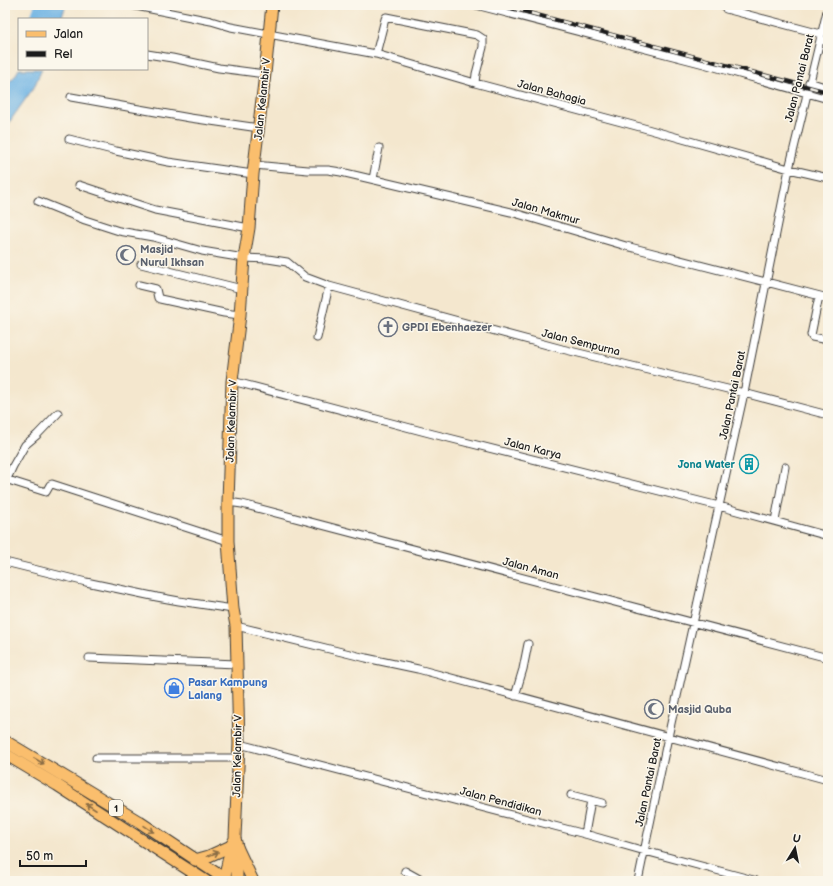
<svg xmlns="http://www.w3.org/2000/svg" width="833" height="886" viewBox="0 0 833 886" font-family="'Balsamiq Sans',sans-serif">
  <style>
    .water { fill: #6db2e3; stroke: #446780 }
    .lines { fill: none; stroke-linecap: round; stroke-linejoin: round }
    .river { stroke: #6db2e3; stroke-width: 16 }
    .minor-casing { stroke: #3c3a37; stroke-width: 9 }
    .primary-casing { stroke: #3c3a37; stroke-width: 13 }
    .trunk-casing { stroke: #3c3a37; stroke-width: 13 }
    .minor { stroke: #fff; stroke-width: 7 }
    .primary { stroke: #fabe6d; stroke-width: 11 }
    .trunk { stroke: #fabe6d; stroke-width: 11 }
    .rail-casing { stroke: #1c1c1c; stroke-width: 4 }
    .rail { stroke: #fbf7ec; stroke-width: 2.5; stroke-dasharray: 8; stroke-linecap: butt }
    .oneway { stroke: #8b6d44 }
    .labels { text-anchor: middle; stroke-width: 3; stroke-linejoin: round; paint-order: stroke }
    .shield { fill: #fbf7ec; stroke: #5f5e5a; stroke-width: 1 }
    .shield-label { font-size: 10px; font-weight: bold; fill: #1c1c1c }
    .street-label { font-size: 11px; fill: #1c1c1c; stroke: #fbf7ec }
    .worship-label { font-size: 11px; font-weight: bold; fill: #5b616d; stroke: #fbf7ec; text-anchor: start }
    .culture-label { font-size: 11px; font-weight: bold; fill: #0d838f; stroke: #fbf7ec; text-anchor: end }
    .shop-label { font-size: 11px; font-weight: bold; fill: #366cbe; stroke: #fbf7ec; text-anchor: start }
  </style>
  <rect width="100%" height="100%" fill="#fbf7ec"/>
  <filter id="ink" filterUnits="userSpaceOnUse"><feTurbulence type="fractalNoise" baseFrequency=".025" numOctaves="2"/><feDisplacementMap in="SourceGraphic" scale="8" xChannelSelector="R" yChannelSelector="G"/><feConvolveMatrix kernelMatrix="1 2 1 2 8 2 1 2 1" color-interpolation-filters="sRGB"/></filter>
  <filter id="wash" filterUnits="userSpaceOnUse"><feTurbulence type="fractalNoise" baseFrequency=".012" numOctaves="4" result="noise"/><feDisplacementMap in="SourceGraphic" scale="16" xChannelSelector="R" yChannelSelector="G"/><feGaussianBlur stdDeviation="0.9" result="paint"/><feColorMatrix in="noise" values="0 0 0 0 0 0 0 0 0 0 0 0 0 0 0 0 0 1.4 0 .05"/><feComposite in="paint" operator="in"/></filter>
  <g filter="url(#wash)">
    <rect width="100%" height="100%" fill="#f4e7ce"/>
    <path class="water" d="M43,5H66L61,19H40Z
      M19,69H42L34,87L10,121L5,131V86L15,76Z"/>
    <g class="lines">
      <path class="river" d="M38,19L43,5"/>
    </g>
  </g>
  <g filter="url(#ink)">
    <g class="lines">
      <g class="minor-casing">
        <path id="minor" d="M131,5L211,21L231,27L376,54L475,83L640,127L789,169L828,178
          M476,5L704,64L828,99
          M726,9L821,34
          M820,40L828,41
          M147,54L172,58L219,68L265,74
          M376,54L385,19L386,17L477,35L483,39V47L476,74L475,83
          M809,82L828,88
          M71,97L190,118L259,128
          M69,139L116,151L168,162L253,174
          M254,165L308,170H328L341,172L511,212L626,246L828,298
          M373,179L379,148
          M79,185L155,210L249,228
          M38,201L85,220L119,231L153,237L202,251L244,258L268,259L287,262L305,277L329,286L562,349L744,393L828,415
          M141,264L242,289
          M139,285L156,289L158,298L160,299L224,313L240,315
          M819,296L811,335L812,337L828,340
          M317,338L329,286
          M232,381L433,434L719,506L828,536
          M5,479L46,492L50,485L52,484L228,541
          M5,483L13,466L25,445L37,435L58,413
          M228,502L242,504L828,658
          M775,521L785,467
          M5,562L86,582L157,597L179,601L233,609
          M236,626L366,658L418,669L828,780
          M89,658L237,664
          M515,696L523,669L528,644
          M239,744L585,834L645,851L757,881
          M96,758H238
          M571,795L602,803
          M585,834L591,800
          M405,871L423,881
          M638,881L668,737L744,393L789,169L828,7"/>
      </g>
      <g class="primary-casing">
        <path id="primary" d="M224,881L231,846L235,839
          M237,881V847L235,838L239,744L236,626L233,609L228,541V502L232,381L240,315L244,258L249,228L253,174L265,74L272,5"/>
      </g>
      <g class="trunk-casing">
        <path id="trunk" d="M5,741L77,784L138,821L228,881
          M5,754L57,785L206,881
          M237,847L253,881
          M195,860L209,856L231,846"/>
      </g>
      <use href="#minor" class="minor"/>
      <use href="#primary" class="primary"/>
      <use href="#trunk" class="trunk"/>
      <g class="rail-casing">
        <path id="rail" d="M500,5L828,92"/>
      </g>
      <use href="#rail" class="rail"/>
    </g>
    <defs><path id="oneway-shaft" d="M-6 0H5M1.5-3L5.5 0L1.5 3" fill="none" stroke-width="1.6" stroke-linecap="round" stroke-linejoin="round"/></defs>
    <g class="oneway">
      <use href="#oneway-shaft" transform="translate(39 761) rotate(30)"/>
      <use href="#oneway-shaft" transform="translate(91 807) rotate(-147)"/>
      <use href="#oneway-shaft" transform="translate(149 829) rotate(34)"/>
      <use href="#oneway-shaft" transform="translate(213 854) rotate(-21)"/>
    </g>
  </g>
  <defs>
    <g id="mosque-ring" transform="scale(1)"><circle r="9.5" fill="#fbf7ec" stroke="#6b7280" stroke-width="1.5"/><path d="M3.5-4.9A6 6 0 1 0 3.5 4.9A5 5 0 1 1 3.5-4.9Z" fill="#6b7280"/></g>
    <g id="church-ring" transform="scale(1)"><circle r="9.5" fill="#fbf7ec" stroke="#6b7280" stroke-width="1.5"/><path d="M-1.2-6h2.4v3.5h3.3v2.4h-3.3V6h-2.4V-.1h-3.3v-2.4h3.3Z" fill="#6b7280"/></g>
    <g id="building-ring" transform="scale(1)"><circle r="9.5" fill="#fbf7ec" stroke="#0f9aa8" stroke-width="1.5"/><path d="M-4-6H4V6H1V3H-1V6H-4ZM-2.5-4.3h1.7v1.8h-1.7ZM.8-4.3h1.7v1.8H.8ZM-2.5-1h1.7V.8h-1.7ZM.8-1h1.7V.8H.8Z" fill="#0f9aa8"/></g>
    <g id="shop-ring" transform="scale(1)"><circle r="9.5" fill="#fbf7ec" stroke="#3f7fe0" stroke-width="1.5"/><path d="M-5-2.5h2.3a2.7 3.5 0 0 1 5.4 0H5L5.5 6h-11ZM-1.5-2.5h3a1.5 2.3 0 0 0-3 0Z" fill="#3f7fe0"/></g>
  </defs>
  <g fill-rule="evenodd">
    <use href="#mosque-ring" x="126" y="255"/>
    <use href="#church-ring" x="388" y="327"/>
    <use href="#building-ring" x="749" y="464"/>
    <use href="#shop-ring" x="174" y="688"/>
    <use href="#mosque-ring" x="654" y="709"/>
  </g>
  <g class="labels">
    <rect class="shield" x="109" y="800" width="14" height="16" rx="3"/>
    <g class="shield-label">
      <text x="116" y="812">1</text>
    </g>
    <g class="street-label">
      <text transform="translate(799 78) rotate(-76)" y="4">Jalan Pantai Barat</text>
      <text transform="translate(552 92) rotate(15)" y="4">Jalan Bahagia</text>
      <text transform="translate(262 99) rotate(-84)" y="4">Jalan Kelambir V</text>
      <text transform="translate(546 211) rotate(16)" y="4">Jalan Makmur</text>
      <text transform="translate(581 342) rotate(14)" y="4">Jalan Sempurna</text>
      <text transform="translate(732 395) rotate(-78)" y="4">Jalan Pantai Barat</text>
      <text transform="translate(231 421) rotate(-88)" y="4">Jalan Kelambir V</text>
      <text transform="translate(533 448) rotate(14)" y="4">Jalan Karya</text>
      <text transform="translate(531 568) rotate(15)" y="4">Jalan Aman</text>
      <text transform="translate(237 756) rotate(-89)" y="4">Jalan Kelambir V</text>
      <text transform="translate(648 782) rotate(-78)" y="4">Jalan Pantai Barat</text>
      <text transform="translate(501 801) rotate(15)" y="4">Jalan Pendidikan</text>
    </g>
    <g class="worship-label">
      <text x="140" y="253">Masjid<tspan x="140" dy="13">Nurul Ikhsan</tspan></text>
      <text x="402" y="331">GPDI Ebenhaezer</text>
      <text x="668" y="713">Masjid Quba</text>
    </g>
    <g class="culture-label">
      <text x="735" y="468">Jona Water</text>
    </g>
    <g class="shop-label">
      <text x="188" y="686">Pasar Kampung<tspan x="188" dy="13">Lalang</tspan></text>
    </g>
  </g>
  <rect width="833" height="886" fill="none" stroke="#fbf7ec" stroke-width="20"/>
  <rect x="18" y="18" width="130" height="52" fill="#fbf7ec" stroke="#a29f99"/>
  <rect x="26" y="31" width="20" height="6" fill="#fabe6d" stroke="#a29f99"/>
  <text x="54" y="38" font-size="12" fill="#1c1c1c">Jalan</text>
  <rect x="26" y="51" width="20" height="6" fill="#1c1c1c" stroke="#a29f99"/>
  <text x="54" y="58" font-size="12" fill="#1c1c1c">Rel</text>
  <g transform="translate(795 848) rotate(10)" stroke="#fbf7ec" stroke-width="3" paint-order="stroke">
  <path d="M0-3L7 15L0 10L-7 15Z" fill="#1c1c1c"/>
  <text y="-6" font-size="11" font-weight="bold" text-anchor="middle" fill="#1c1c1c">U</text>
  </g>
  <path d="M20 860v6h66v-6" fill="none" stroke="#1c1c1c" stroke-width="2"/>
  <text x="26" y="860" font-size="12" fill="#1c1c1c" stroke="#fbf7ec" stroke-width="3" paint-order="stroke">50 m</text>
</svg>
